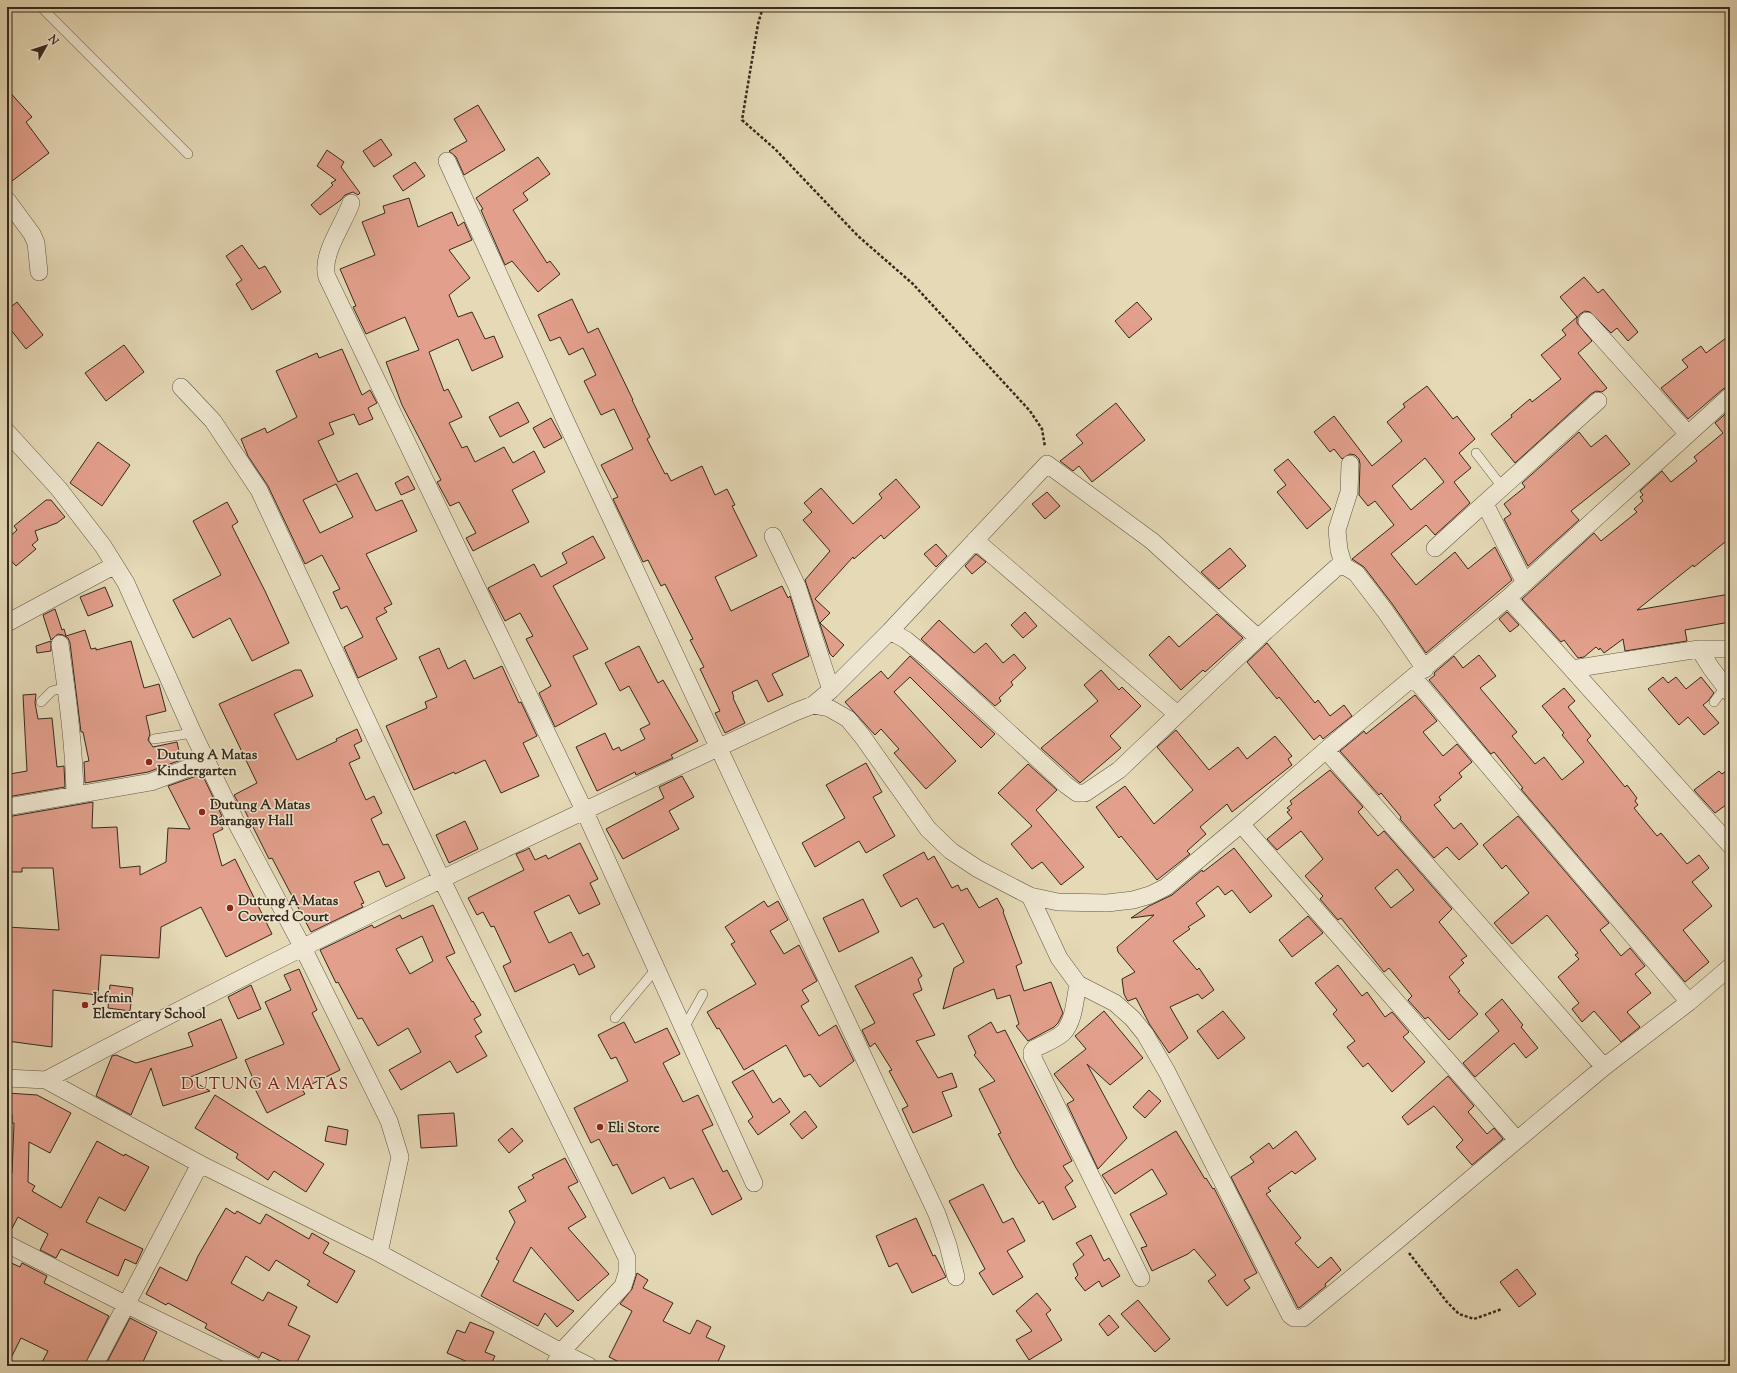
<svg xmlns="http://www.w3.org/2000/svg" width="1737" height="1373" viewBox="0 0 1737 1373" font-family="'Sorts Mill Goudy',serif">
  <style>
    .building { fill: #e29f8b; stroke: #342a1d; fill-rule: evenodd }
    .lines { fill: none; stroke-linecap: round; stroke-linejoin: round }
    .lane-casing { stroke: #605643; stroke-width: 10 }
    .street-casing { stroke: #605643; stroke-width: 18 }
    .path { stroke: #342a1d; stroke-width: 2.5; stroke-dasharray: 3 2; stroke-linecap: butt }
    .lane { stroke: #eee6d0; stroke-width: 9 }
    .street { stroke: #eee6d0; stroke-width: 17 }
    .poi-dot { fill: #8f2418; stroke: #eee6d0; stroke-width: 1.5 }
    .labels { text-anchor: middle; stroke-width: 3; stroke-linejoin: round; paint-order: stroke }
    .poi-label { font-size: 14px; font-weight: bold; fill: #342a1d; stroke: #eee6d0; text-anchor: start }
    .quarter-label { font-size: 16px; letter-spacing: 1px; fill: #7a1f14; stroke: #eee6d0 }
  </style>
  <rect width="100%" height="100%" fill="#e5d9b6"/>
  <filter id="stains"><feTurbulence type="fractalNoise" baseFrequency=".005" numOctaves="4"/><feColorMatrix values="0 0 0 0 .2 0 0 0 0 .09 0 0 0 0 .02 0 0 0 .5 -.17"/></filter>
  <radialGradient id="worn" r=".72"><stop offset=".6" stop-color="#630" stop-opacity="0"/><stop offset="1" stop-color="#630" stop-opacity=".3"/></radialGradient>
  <path class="building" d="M7,89L32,117L26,122L49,153L12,181L7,174Z
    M478,105L505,150L464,175L456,157L449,151L467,141L454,119Z
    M381,139L392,155L374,167L363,151Z
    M327,150L344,162L341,167L360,193L358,195L353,192L345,195L341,200L320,215L311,205L333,185L331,183L336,180L317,166Z
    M538,157L550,174L523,193L528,200L513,210L547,263L550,261L560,274L538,292L512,261L505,265L481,210L483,209L476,198Z
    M415,162L425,176L403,191L393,176Z
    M409,198L418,227L452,212L458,226L464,222L472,240L449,250L470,278L449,295L458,317L472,312L485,339L494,336L503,357L472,371L458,339L429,352L444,391L448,389L462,417L449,423L462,448L467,446L475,462L504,447L513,463L534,451L545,472L512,490L529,522L473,551L466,538L476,533L459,502L450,506L437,482L441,480L402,405L386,362L419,350L405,317L366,334L353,307L356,306L340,269L375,255L362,222L385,213L383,206Z
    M242,245L259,269L265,266L281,292L252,310L236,284L242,280L226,256Z
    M1584,277L1598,293L1603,289L1638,332L1628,341L1617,328L1611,333L1590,312L1585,311L1580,314L1577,318V323L1592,341L1578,353L1607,388L1602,392L1596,391L1591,394L1515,463L1491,434L1512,417L1511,415L1530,399L1532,402L1561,379L1541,355L1566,335L1562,330L1577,317L1560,297Z
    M572,299L588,333L598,328L633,400H632L650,437L647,439L665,474L667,473L671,481L702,466L715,495L727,489L735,505L732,506L757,556L715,577L731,611L782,586L788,598L790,596L809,656L772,674L783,695L768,702L757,680L732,692L734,697L733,698L745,723L725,733L715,713L720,711L700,669L704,667L690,640L693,639L665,584L661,586L648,560L643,562L613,499L618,497L601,465L633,449L614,409L601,415L584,381L596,375L583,348L569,355L560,337L550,341L538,315Z
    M17,302L43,335L26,349L7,325V310Z
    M1137,302L1152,319L1129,338L1115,321Z
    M1730,335V386L1723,389L1688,419L1661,388L1688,367L1682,360L1701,346L1706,353Z
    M124,345L144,372L106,401L85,373Z
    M342,349L362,395L370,390L377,403L368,408L373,419L359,425L354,414L329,423L334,434L318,441L338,482L357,473L376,511L402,500L417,531L366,554L392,604L384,608L387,612L376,618L397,659L358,678L344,647L363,637L347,606L341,609L333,592L340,589L322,555L305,564L268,486L248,456L241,439L265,428L267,433L297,417L276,371L317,353L319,358ZM336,484L353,517L320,533L303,500Z
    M1427,386L1453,419L1457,416L1475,439L1459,453L1471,468L1454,482L1470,503L1435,535L1426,525L1391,554L1416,585L1455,552L1468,569L1495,547L1512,580L1426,653L1393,605L1364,567L1352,559L1394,525L1375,501L1368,506L1359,495L1360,464L1359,459L1355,455L1350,454L1342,459L1334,449L1330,452L1314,432L1334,416L1372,466L1402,441L1387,422L1405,407L1403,404ZM1425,458L1444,482L1411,510L1392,486Z
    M518,402L529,422L500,437L489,417Z
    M1116,403L1145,440L1092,482L1079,466L1073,471L1060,461L1083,443L1076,435Z
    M1730,410V538L1694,567L1693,565L1637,610L1730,594V622L1685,630L1687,641L1625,651L1623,639L1604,653L1600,648L1599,650L1596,647L1584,657L1578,658L1564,640L1561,642L1522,599L1594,533L1601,541L1637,512L1634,509L1643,501L1640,497L1643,495L1640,491L1662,471L1671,482L1697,461L1694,457L1723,433L1715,423Z
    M551,418L562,438L544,448L533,428Z
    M1579,432L1591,447L1606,435L1630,464L1571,511L1579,520L1528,566L1504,519L1511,514L1504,504L1525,487L1522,483Z
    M98,442L130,465L102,506L70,483Z
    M1288,459L1331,509L1307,529L1277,492L1286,485L1274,470Z
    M408,476L415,489L401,495L395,483Z
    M896,479L920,507L884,539L881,535L854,559L853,557L815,599L830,613L820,623L844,645L833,657L830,654L805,580L830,551L803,520L812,512L804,503L821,488L853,524L882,498L879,494Z
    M1047,492L1060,506L1045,519L1032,504Z
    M46,500H51L65,517L57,523L35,531L38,540L32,545L36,549L16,566L7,556V539L17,530L14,526Z
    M227,502L238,522L232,526L265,591L289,643L252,661L230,618L193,638L173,600L221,575L193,521Z
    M593,536L605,558L553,586L588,649L573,656L597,704L555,727L539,693L551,686L526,639L533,636L520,613L505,621L488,588L534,564L541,577L567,563L562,553Z
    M936,544L947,556L936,567L924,554Z
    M1230,548L1246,566L1219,589L1201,572Z
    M976,554L986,562L972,574L965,566Z
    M105,587L113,606L88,616L80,597Z
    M55,609L62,630L64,629L66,636L85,630L91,649L96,648V650L131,641L144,688L159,684L166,711L146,716L150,734L148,740L153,747L177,742L181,760L148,772L85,783L84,762L89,761L83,732H81L70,643L68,638L63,635L58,634L51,640L43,615Z
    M1025,612L1037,626L1023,638L1011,625Z
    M1507,612L1519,625L1510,632L1499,619Z
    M1217,614L1243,638L1205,672L1203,670L1181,690L1149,655L1169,636L1179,647Z
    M939,620L974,653L986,643L1003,663L1014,654L1026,668L1011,682L1013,685L999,698L1001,701L995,706L921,639Z
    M51,641V651L37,653L36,646Z
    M1267,643L1315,703L1318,700L1330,716L1344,705L1352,716L1323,739L1320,735L1314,740L1279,697L1277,699L1247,662Z
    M639,646L658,683L663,680L698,741L671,755L673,758L636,775L635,772L597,791L576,747L605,733L613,750L619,747L621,751L645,739L640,729L650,724L629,686L620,691L605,663Z
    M439,648L448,669L465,660L474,679L502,666L519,703L521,702L537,736L523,743L539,776L501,793L485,760L455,774L454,772L414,790L386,726L427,708L425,702L437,697L419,657Z
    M1479,655L1496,676L1480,688L1517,732L1512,736L1535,764L1544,757L1562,780L1584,762L1562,735L1564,733L1542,706L1564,688L1575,701L1568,707L1591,736L1587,740L1625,787L1627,785L1637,798L1635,801L1638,805L1634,808L1657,836L1661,833L1687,864L1699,855L1709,868L1692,882L1712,906L1683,930L1709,962L1685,982L1521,789L1523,788L1494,752L1491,754L1429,680L1435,675L1434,673L1454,656L1463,668Z
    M910,656L995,734L981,748L910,677L894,692L956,761L926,789L894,753L899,749L881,729L875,735L845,702L881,671L888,679Z
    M295,670H301L313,696L274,714L297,760L337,741L336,739L357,729L362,741L354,745L360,758L349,763L366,800L374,796L382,813L371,819L383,845L388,844L405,878L386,887L379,871L354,882L364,903L361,904L363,907L311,932L272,858L269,859L242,805L240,806L234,795L257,783L219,704Z
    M1101,670L1119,690L1122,687L1141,706L1110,736L1121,748L1080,783L1041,748L1098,701L1084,685Z
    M1663,677L1668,683L1676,677L1686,689L1701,677L1714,693L1708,701L1703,705L1719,723L1704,735L1688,717L1679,725L1648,689Z
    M36,694L35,703L38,719L52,718L57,767L64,766L65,787L7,797V779H11L10,774L27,771L23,695Z
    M1415,695L1437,721L1423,732L1443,756L1457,744L1472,762L1459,773L1462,777L1439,797L1441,800L1434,805L1454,829L1461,823L1478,844L1459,860L1447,847L1434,858L1400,819L1401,817L1381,793L1379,795L1340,751L1364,731L1366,734Z
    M1176,730L1209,770L1238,747L1247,759L1275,736L1292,756L1288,759L1292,765L1232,812L1227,804L1200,827L1206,834L1187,851L1190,854L1157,880L1121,836L1119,838L1096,807L1125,786L1154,824L1193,790L1157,747Z
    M866,763L882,792L873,797L895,836L866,853L859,841L815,867L802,843L845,818L826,785Z
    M1028,764L1057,790L1036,810L1084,867L1061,885L1042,862L1032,869L1011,844L1032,826L998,793Z
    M1730,768V802L1715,813L1694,790L1719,771L1722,774Z
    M1330,770L1363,807L1358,812L1378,836L1384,831L1452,909L1439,922L1467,956L1461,960L1464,963L1449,977L1460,991L1458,992L1478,1014L1449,1040L1428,1017L1425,1019L1408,1000L1412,996L1389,968L1384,972L1341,918L1338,920L1320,899L1323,896L1305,876L1323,859L1301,831L1277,850L1267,839L1292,818L1287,812L1290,810L1287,808L1292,804L1290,801ZM1397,869L1414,890L1391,908L1375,888Z
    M202,774L222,816L217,819L223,829L213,834L222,866L235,859L272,934L226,957L201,907L161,927L159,958L101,955L98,995L53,990L52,1047L7,1041V927L59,930L53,868H22V872H7V817L93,802L92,828L117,827L120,868L140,866V875L166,862L168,828L190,829L168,786Z
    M682,776L694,797L669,811L679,829L623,859L606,829L664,798L659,787Z
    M1518,816L1609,923L1600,930L1621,956L1630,948L1645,966L1635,974L1651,993L1627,1012L1640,1027L1621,1042L1594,1011L1582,1022L1572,1009L1579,1003L1558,977L1579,959L1575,955L1578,953L1547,915L1512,944L1494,923L1529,893L1506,865L1502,869L1483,845Z
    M465,821L478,849L449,863L436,835Z
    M580,843L598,879L590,883L600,904L579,914L569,895L534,912L549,943L571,932L583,956L588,953L595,967L579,975L574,964L515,992L503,966L511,962L494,926L491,927L483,912L477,915L468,898L524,870L516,854L526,850L529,848L535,860L546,855L548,859Z
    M1234,848L1272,896L1250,913L1232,890L1225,895L1218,886L1196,903L1205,916L1188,927L1190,929L1173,941L1197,970L1199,968L1214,990L1202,999L1198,994L1170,1007L1188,1038L1169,1053L1150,1025L1136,998L1128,1001L1127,1000L1124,994L1122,979L1135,972L1118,952L1117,947L1154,915L1131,918L1149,906L1172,895L1202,870L1203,872Z
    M924,852L928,860L934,856L952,888L958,885L961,891L967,888L979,908L997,898L1004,911L1003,912L1022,963L1016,966L1024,991L1051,982L1063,1013L1058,1023L1054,1027L1028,1041L1016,1026L1019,1024L1010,995L997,999L994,989L943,1009L954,968L964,962L943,923L934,928L917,898L901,907L883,875Z
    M863,899L879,932L839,952L823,918Z
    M764,901L768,907L778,901L788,920L770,931L784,954L799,945L817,981L802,990L809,1001L801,1006L819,1036L836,1025L854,1061L820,1087L810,1074L804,1077L786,1045L744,1070L719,1028L717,1029L707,1012L756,984L731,944L735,942L725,927Z
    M433,905L455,953L446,957L472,1002L473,1001L481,1015L474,1019L482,1032L475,1036L487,1056L457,1073L450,1061L401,1090L389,1070L421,1052L408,1028L378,1046L362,1018L358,1019L338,982L336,983L320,950L372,925L374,928L400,915L402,919ZM422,936L433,961L410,974L396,949Z
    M1308,916L1323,933L1292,957L1279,940Z
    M912,957L922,976L918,979L922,990L913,994L935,1035L916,1041L938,1078L952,1073L957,1087L942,1092L952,1116L913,1133L902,1109L908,1106L889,1071L892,1070L875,1043L870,1047L862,1030L875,1023L855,986Z
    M1338,965L1362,996L1367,992L1385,1017L1392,1012L1409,1032L1403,1037L1425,1062L1392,1092L1368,1063L1363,1067L1347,1047L1355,1041L1333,1014L1337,1010L1315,983Z
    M299,969L317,1010L312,1013L340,1070L302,1089L305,1094L267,1113L255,1089L257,1088L245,1060L284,1044L265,1002L291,990L284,975Z
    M110,985L133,988L130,1011L108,1008Z
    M251,985L261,1009L238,1019L228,997Z
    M1502,999L1523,1025L1521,1027L1538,1048L1526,1058L1514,1043L1475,1077L1463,1063L1499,1031L1485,1014Z
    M1104,1011L1143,1058L1110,1085L1087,1064L1127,1138L1098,1169L1067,1104L1074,1100L1054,1074L1086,1049L1075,1036Z
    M1223,1011L1245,1038L1218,1059L1197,1031Z
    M221,1019L237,1058L188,1078L210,1091L163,1106L151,1068L131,1115L96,1096L112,1056L116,1055L136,1063L193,1046L188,1033Z
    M624,1022L635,1043L667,1028L680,1054L663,1063L683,1102L698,1095L713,1125L702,1130L723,1172L727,1170L742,1199L712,1215L693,1178L670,1189L664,1177L632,1194L617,1164L613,1166L599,1139L591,1143L574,1108L628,1081L616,1057L611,1059L598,1035Z
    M991,1022L997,1033L1005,1030L1072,1161L1063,1166L1073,1181L1065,1187L1076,1207L1053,1220L1043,1201L1039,1204L1016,1168L998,1134L1001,1133L979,1089L995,1081L974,1055L976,1053L968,1036Z
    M753,1070L773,1103L780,1098L790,1112L758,1135L748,1121L753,1117L732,1082Z
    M1448,1076L1474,1106L1468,1112L1487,1134L1494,1128L1503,1139L1472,1165L1456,1147L1463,1140L1434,1106L1408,1125L1402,1117Z
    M1149,1090L1161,1101L1145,1118L1133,1107Z
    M7,1093L37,1095L71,1113L50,1153L29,1142L28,1182L35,1186L32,1191L61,1208L97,1141L124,1156L125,1154L149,1167L125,1211L99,1197L86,1222L143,1249L136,1264L125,1259L118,1276L61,1249L56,1258L40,1250L48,1234L18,1217L9,1234H7V1170L12,1173L14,1123H12V1114H7Z
    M215,1095L324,1164L306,1192L274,1171L268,1180L236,1158L238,1154L195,1128Z
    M805,1111L817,1127L802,1139L790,1124Z
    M454,1113L457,1146L421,1148L418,1115Z
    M328,1126L348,1130L346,1145L325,1141Z
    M512,1128L523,1141L509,1153L498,1140Z
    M1176,1131L1205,1179L1206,1178L1213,1189L1214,1188L1257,1273L1244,1280L1250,1288L1227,1306L1208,1281L1216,1275L1194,1249L1188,1254L1152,1271L1141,1248L1147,1246L1130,1214L1167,1194L1152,1169L1115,1194L1102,1175Z
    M1296,1131L1316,1159L1295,1174L1292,1171L1268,1188L1271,1191L1266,1194L1301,1238L1295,1243L1318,1268L1331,1257L1341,1270L1325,1284L1326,1286L1299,1308H1298L1231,1177L1254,1162L1250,1157L1269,1143L1273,1149Z
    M565,1158L578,1182L568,1187L586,1217L568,1228L609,1274L578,1301L531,1247L513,1281L574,1311L557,1327L545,1313L538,1326L481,1296L499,1261L496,1259L515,1222L509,1211L526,1201L518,1187L534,1178L532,1175Z
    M983,1184L1003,1223L1013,1218L1025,1241L1007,1251L1023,1277L993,1295L979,1273L985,1269L949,1201Z
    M226,1208L235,1214L237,1211L260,1224L266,1214L309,1239L312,1233L329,1243L323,1253L355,1271L337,1303L307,1285L310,1281L276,1260L269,1271L246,1256L231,1283L263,1301L268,1292L297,1307L288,1325L310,1336L295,1366H291L262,1352L259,1358L205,1328L207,1324L168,1303L166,1305L146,1294L160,1267L187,1281L198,1256Z
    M916,1218L933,1256L935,1255L946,1277L912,1293L897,1263L889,1267L876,1236Z
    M1091,1235L1104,1261L1109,1258L1120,1276L1102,1287L1099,1281L1085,1291L1075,1278L1078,1275L1073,1264L1084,1255L1076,1243Z
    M7,1261L20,1267L22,1263L47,1276L44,1283L109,1316L84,1366H40L48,1351L21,1338L7,1366Z
    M1517,1269L1536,1294L1519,1307L1500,1282Z
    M637,1273L648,1280L643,1288L673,1303L663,1321L690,1334L697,1320L711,1327L706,1337L725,1346L716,1366H627L609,1357L632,1311L620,1304L632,1289Z
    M1037,1293L1051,1310L1046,1314L1062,1340L1029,1360L1016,1340L1032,1331L1016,1311Z
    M1138,1300L1170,1339L1155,1352L1121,1314Z
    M1109,1315L1119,1327L1108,1336L1099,1324Z
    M130,1318L157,1332L141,1366H114L107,1362Z
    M470,1322L494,1332L485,1352L495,1356L490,1366H477L447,1353L457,1330L465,1333Z"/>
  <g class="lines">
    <g class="lane-casing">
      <path id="lane" d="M41,7L188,154
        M1476,453L1503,488
        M41,702L52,691L66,687
        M1714,702L1725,687
        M154,739L193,733
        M615,1018L656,969
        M684,1028L703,994"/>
    </g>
    <g class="street-casing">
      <path id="street" d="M447,161L567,424L937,1214L948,1245L956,1277
        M7,200L32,234L36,243L39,272
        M351,203C344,224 320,255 327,277L584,810L754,1183
        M1587,321L1688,434
        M181,387L213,421L259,490L442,880L627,1258V1273L623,1286L561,1352L554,1366
        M7,432L59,489L103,546L126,583L193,733L237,824L303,948L389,1121L400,1157L379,1253
        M1485,504L1525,583
        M773,536L797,586L831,690
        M975,540L1177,714
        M1435,548L1598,401
        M1344,566L1339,550L1337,530L1349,492L1350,464
        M1508,598L1730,845
        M7,623L115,565
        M890,631L906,640L929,659L1066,785L1077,793H1085L1119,770L1258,638L1337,567L1344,566L1356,573L1385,611L1425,669
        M60,644C67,694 74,744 75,795
        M1699,649L1711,668L1730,693
        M1572,669L1699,649H1730
        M1413,677L1689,1002
        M813,705L831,690L890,631L1047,464L1152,541L1258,638
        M1326,750L1604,1067
        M7,807L151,782L207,761
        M1241,824L1517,1140
        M1030,896L1059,958L1078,984L1115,1003L1132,1018L1145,1034L1167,1072L1290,1315L1294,1318H1303L1398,1240L1604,1067L1689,1002L1730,967
        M1078,984C1075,999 1074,1022 1063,1033C1055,1040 1043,1044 1034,1049L1032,1052V1056L1141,1278
        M7,1078L46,1080L200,1164L379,1253L561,1352L589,1366
        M46,1080C291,949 543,829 795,712L813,705L829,708L848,719L862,736L928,829L951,851L978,869L1030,896L1058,902L1107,903L1133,900L1150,895L1166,887L1241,824L1326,750L1508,598L1730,396
        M7,1244L127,1305L253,1366
        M94,1366L200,1164"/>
    </g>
    <path class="path" d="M763,7L758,24L742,120L775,149L858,236L913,284L1030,411L1042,429L1045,447
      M1409,1253L1447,1302L1459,1314L1474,1319L1502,1309"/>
    <use href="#lane" class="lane"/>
    <use href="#street" class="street"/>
  </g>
  <g class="poi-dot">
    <circle cx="149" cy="762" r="4"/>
    <circle cx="202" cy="812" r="4"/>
    <circle cx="230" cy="908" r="4"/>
    <circle cx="85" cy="1005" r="4"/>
    <circle cx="600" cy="1127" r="4"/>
  </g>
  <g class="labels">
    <g class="poi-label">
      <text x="157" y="759">Dutung A Matas<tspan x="157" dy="16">Kindergarten</tspan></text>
      <text x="210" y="809">Dutung A Matas<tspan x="210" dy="16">Barangay Hall</tspan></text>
      <text x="238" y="905">Dutung A Matas<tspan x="238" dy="16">Covered Court</tspan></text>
      <text x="93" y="1002">Jefmin<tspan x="93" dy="16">Elementary School</tspan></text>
      <text x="608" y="1132">Eli Store</text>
    </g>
    <g class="quarter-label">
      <text x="265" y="1089">DUTUNG A MATAS</text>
    </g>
  </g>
  <rect width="1737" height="1373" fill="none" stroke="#e5d9b6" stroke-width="24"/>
  <rect x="8" y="8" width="1721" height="1357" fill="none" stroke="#342a1d" stroke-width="2"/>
  <rect x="12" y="12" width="1713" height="1349" fill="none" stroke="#342a1d"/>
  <g transform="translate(46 46) rotate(51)" stroke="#eee6d0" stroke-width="3" paint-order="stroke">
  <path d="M0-3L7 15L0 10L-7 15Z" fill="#342a1d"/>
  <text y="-6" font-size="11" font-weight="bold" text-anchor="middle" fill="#342a1d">N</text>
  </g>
  <rect width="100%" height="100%" filter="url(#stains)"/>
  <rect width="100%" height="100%" fill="url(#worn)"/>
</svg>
